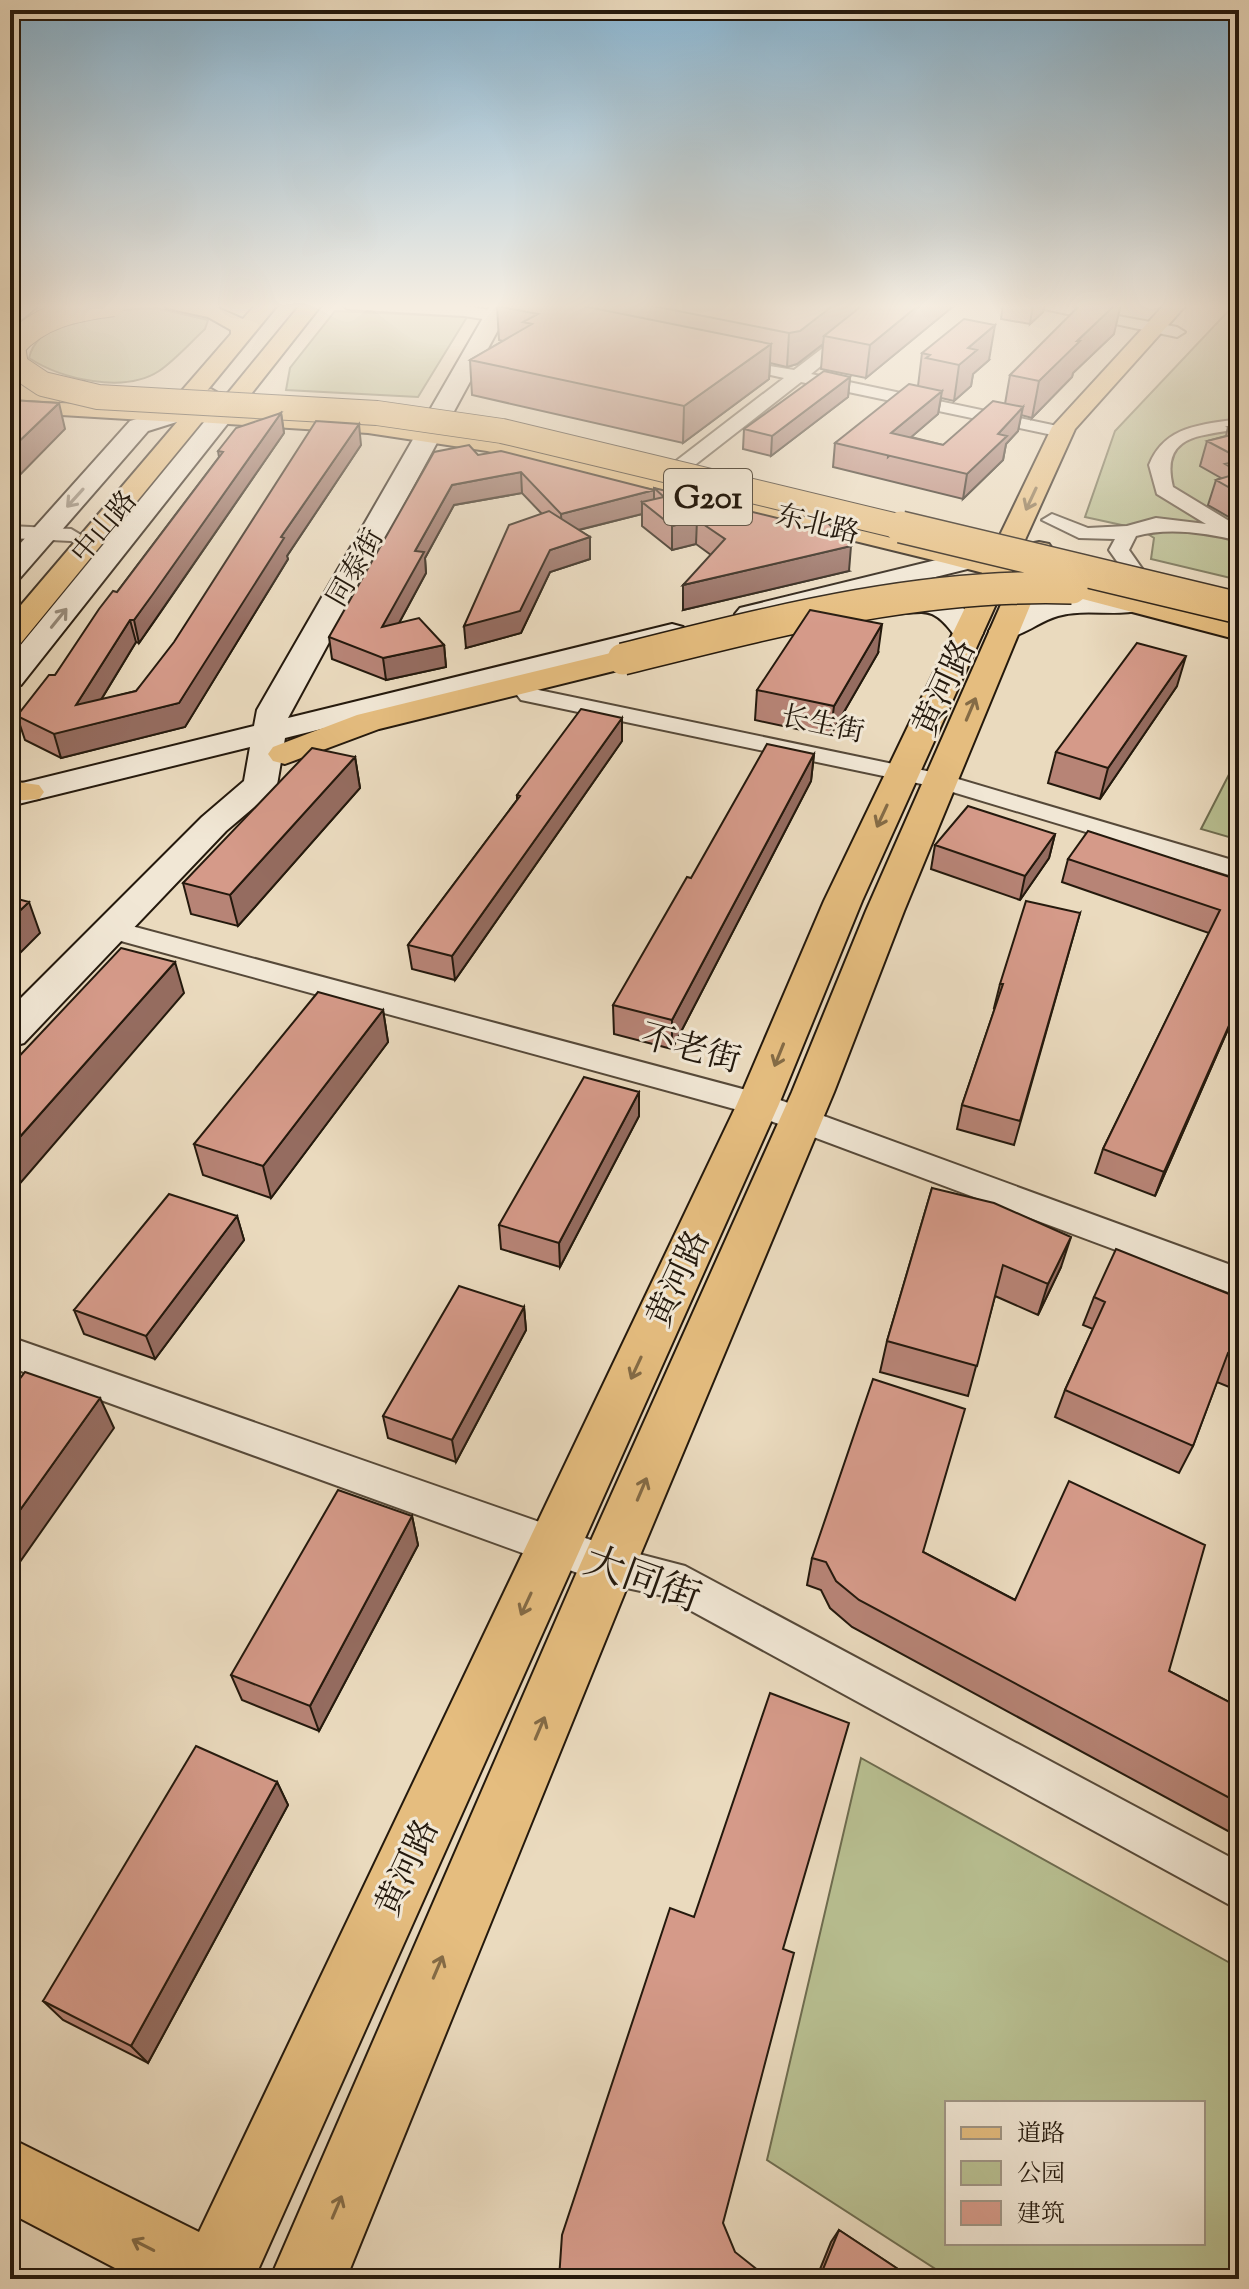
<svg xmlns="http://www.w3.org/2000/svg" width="1249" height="2289" viewBox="0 0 1249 2289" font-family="'Sorts Mill Goudy','Noto Serif SC',serif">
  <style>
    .green { fill: #b8bf91; stroke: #6e6c4f; stroke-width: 2; fill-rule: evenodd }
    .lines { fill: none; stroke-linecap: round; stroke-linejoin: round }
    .street-casing { stroke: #564939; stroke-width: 4 }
    .secondary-casing { stroke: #24190d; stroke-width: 4 }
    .primary-casing { stroke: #24190d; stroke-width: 4 }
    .highway-casing { stroke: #24190d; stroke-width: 4 }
    .street { fill: #f1e7d5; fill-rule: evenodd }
    .secondary { fill: #f1e7d5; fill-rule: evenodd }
    .primary { fill: #e5bd7f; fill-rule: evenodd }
    .highway { fill: #e5bd7f; fill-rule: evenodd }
    .highway-bridge-far1-casing { stroke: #24190d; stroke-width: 26; stroke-linecap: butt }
    .highway-bridge-casing { stroke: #24190d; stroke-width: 34; stroke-linecap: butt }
    .highway-bridge-far1 { stroke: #e5bd7f; stroke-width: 24 }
    .highway-bridge { stroke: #e5bd7f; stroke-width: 31 }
    .wall { fill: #b78476; stroke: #24190d; stroke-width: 2 }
    .shaded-wall { fill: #956c60; stroke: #24190d; stroke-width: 2 }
    .building { fill: #d59a89; stroke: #24190d; stroke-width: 2 }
    .oneway { stroke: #958a7b }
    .oneway2 { stroke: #846b46 }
    .labels { text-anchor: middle; stroke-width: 6; stroke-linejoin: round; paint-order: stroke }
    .far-street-label { font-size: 28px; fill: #24190d; stroke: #f1e7d5 }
    .shield { fill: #f1e7d5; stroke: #625749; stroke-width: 2 }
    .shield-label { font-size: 32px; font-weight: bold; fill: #24190d }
    .street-label { font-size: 34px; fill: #24190d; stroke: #f1e7d5 }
    .near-street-label { font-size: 40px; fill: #24190d; stroke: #f1e7d5 }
  </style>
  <rect width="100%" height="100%" fill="#eadabe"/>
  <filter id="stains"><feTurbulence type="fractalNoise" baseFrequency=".0025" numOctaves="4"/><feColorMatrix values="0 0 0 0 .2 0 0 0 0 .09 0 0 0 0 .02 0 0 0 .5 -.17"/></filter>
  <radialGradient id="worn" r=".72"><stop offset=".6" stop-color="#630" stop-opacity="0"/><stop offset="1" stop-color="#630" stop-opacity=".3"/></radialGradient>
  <path class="green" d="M1235,304H1239V580L1151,559L1154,538L1140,529L1085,517L1115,431Z
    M156,308L208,320L205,329C190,343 175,360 159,371C124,394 61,379 29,358C39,314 119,309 156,308Z
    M335,311L467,317L418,397L286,390L290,368Z
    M1239,755V840L1201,829Z
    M861,1758L1239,1968V2279H951L767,2160ZM1203,2103V2243H947V2103Z"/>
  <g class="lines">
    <g class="street-casing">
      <path id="street" d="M23,304H40L10,329V316Z
        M341,304L464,306L528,316L536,321L528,326L464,316L348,309Z
        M880,304H897L811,374L1062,427L1071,432L1062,437L801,382L664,489H650V481L784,378L721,364V358L794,370Z
        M1020,304H1054L1177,327L1185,332L1177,337Z
        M1239,419V429C1199,436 1160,435 1173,487L1239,527V541C1208,533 1168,527 1136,536L1129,550L1143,570L1133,576L1126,574L1109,550L1115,539L1079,538L1042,520L1052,514L1088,528L1127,526L1156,518L1206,524L1157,494L1149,465C1165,425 1202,425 1239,419Z
        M10,526L71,529L81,535L71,541L10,538Z
        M529,688L941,774L1239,862V878L936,787L521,700L517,695L521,690Z
        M109,920L769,1096L1239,1268V1296L749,1113L99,935L95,929L99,923Z
        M10,1337L608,1546L685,1566L1239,1862V1910L664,1596L608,1584L10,1367Z"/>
    </g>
    <g class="secondary-casing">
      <path id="secondary" d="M491,304H512L288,718L672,624L683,627L687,633L683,639L285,738L277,785L272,792L226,831L24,1043L10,1047V1009L202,817L244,781L250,747L10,806V786L254,726L257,710Z
        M236,391L248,398L244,403L21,685L10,687V658L228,393Z
        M174,408L183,410L186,415L183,420L148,431L20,578L10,581V555L130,421Z
        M1010,542L1020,544L1024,550L1020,556L750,623L740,620L735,614L740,608Z
        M910,593C942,595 969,602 983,633L979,639H957C926,594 918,621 878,611L873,605L878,599Z
        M1097,594L1141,598L1146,604L1141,610C1115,617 1086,608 1058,616C1036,622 1017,643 993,637L989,631C1009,601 1064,595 1097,594Z"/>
    </g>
    <g class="primary-casing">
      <path id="primary" d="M301,304H322L244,403H228L224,398L228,393Z
        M1165,304H1187L1075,429L862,901L779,1104L254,2279H136L10,2213V2138L199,2232L737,1104L824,901L1052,427Z
        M10,378L84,382L96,389L84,396L10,392Z
        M211,389L223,396L219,401L21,643L10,646V618L177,422L45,414L37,412L33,407L37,402L174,408L184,413L203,391Z
        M1039,542L1049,544L1053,550L904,911L834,1092L636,1565L346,2279H270L580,1565L792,1092L866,911L1025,550L1029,544Z
        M10,781L39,785L44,792L39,799L10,801Z"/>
    </g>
    <g class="highway-casing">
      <path id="highway" d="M164,304H209L243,319L256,304H278L192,409L368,419L487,437L952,548L1239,622V640L945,563L487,451L368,433L165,420L162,415L165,410L231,334V330L208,317L167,308Z
        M10,385L95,390L107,397L95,404L10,399Z
        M623,650L634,652L638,659L634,666L379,729L285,764L273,761L268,754L273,747L357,715Z"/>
    </g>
    <use href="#street" class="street"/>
    <use href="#secondary" class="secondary"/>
    <use href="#primary" class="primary"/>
    <use href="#highway" class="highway"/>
    <g class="highway-bridge-far1-casing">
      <path id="highway-bridge-far1" d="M113,304C75,309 39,316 13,346L16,366L43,384L98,397L377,413L502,431L910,529"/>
    </g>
    <g class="highway-bridge-casing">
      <path id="highway-bridge" d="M901,527L1239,608
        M623,659C772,622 917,583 1072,588"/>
    </g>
    <use href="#highway-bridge-far1" class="highway-bridge-far1"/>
    <use href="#highway-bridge" class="highway-bridge"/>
  </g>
  <path class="wall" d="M500,304H956L866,378L821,369L823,344L797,364L787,367L770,363L769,379L683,443L472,395L470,360L503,341L499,340L497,306Z
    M1003,304H1045L1043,312L1030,324L1001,319Z
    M1114,334L1073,373L1072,377L1032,418L1021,415L1018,431L1006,444L1003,460L963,499L833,467L835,443L918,386L922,353L989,360L973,374L971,386L954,401L941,398L938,414L911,437L943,445L1005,404L1010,375Z
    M850,377L848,397L771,456L743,449L744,429Z
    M281,413L284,433L158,616L139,643L136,642L101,700L136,691L361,445L287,556L288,559L185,727L61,758L25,740L17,716L55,675L117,592L219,457L218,451Z
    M1239,425V519L1234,520L1208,505L1216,480L1221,478L1200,466L1207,441L1226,436L1228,427Z
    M478,455L654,490V488L849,571L683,610L711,555L696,544L672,550L642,526V514L579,530L590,537V559L550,572L521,633L466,648L542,514L522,493L454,505L425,558L426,573L399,623L444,645L446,667L386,680L332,659L329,637Z
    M878,653L830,736L755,720L757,690Z
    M1177,686L1100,799L1048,783L1056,752Z
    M622,741L455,980L412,969L408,945L517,800V795Z
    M814,754L811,781L672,1049L614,1034L613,1005Z
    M355,757L360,788L238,926L191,914L183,883Z
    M1055,834L1049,858L1020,900L931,869L935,845Z
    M1068,859L1239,880V1024L1237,1030L1229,1027L1155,1196L1095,1173L1103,1149L1209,933L1062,882Z
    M1080,913L1014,1145L957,1129L962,1105L995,1008H994L1000,984Z
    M383,1010L388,1042L271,1198L203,1175L194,1144Z
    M639,1092V1116L560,1267L501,1249L499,1225Z
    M932,1188L1061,1267L1038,1315L995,1296L968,1396L880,1372L887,1341Z
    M237,1216L244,1240L155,1359L84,1334L74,1310Z
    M1094,1297L1239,1298V1391L1217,1382L1193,1446L1179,1473L1055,1417L1065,1390L1093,1329L1083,1325Z
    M524,1307L526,1330L456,1462L388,1438L383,1416Z
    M412,1516L418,1545L319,1731L242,1700L231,1675Z
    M923,1552L1015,1600L1169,1671L1239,1707V1837L852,1627L830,1608L821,1590L807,1585L812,1558Z
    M277,1782L288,1805L148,2063L63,2020L43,2001Z
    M839,2230L913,2279H816L831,2242Z"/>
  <path class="shaded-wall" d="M835,304H874L824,336L823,344L797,364L787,367L789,333Z
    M920,304H956L866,378L870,345Z
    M1033,304H1045L1043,312L1030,324Z
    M1116,304H1121L1114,334L1073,373L1072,377L1032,418L1039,381L1077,341Z
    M995,325L989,360L973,374L971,386L954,401L959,365L968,348Z
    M771,344L769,379L683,443L684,406Z
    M850,377L848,397L771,456L772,436Z
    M942,391L938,414L888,457L891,433Z
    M59,403L65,429L10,485V450Z
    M1023,407L1018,431L1006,444L1003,460L963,499L967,474L998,434Z
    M281,413L284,433L139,643L134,620Z
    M359,424L361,445L287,556L288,559L185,727L61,758L54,734L76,705L130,620L136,642L85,726L179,703L281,537Z
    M521,472L522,493L454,505L425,558L426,573L385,649L382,627L415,551L452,485Z
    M654,490V511L642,502V514L562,534L561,514Z
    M1239,504V519L1234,520Z
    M697,520L696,544L672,550V526Z
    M590,537V559L550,572L521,633L466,648L464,626L550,550Z
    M851,546L849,571L683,610V585Z
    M882,624L878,653L830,736L834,706Z
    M444,645L446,667L386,680L383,658Z
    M1186,656L1177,686L1100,799L1108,768Z
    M622,718V741L455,980L452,956Z
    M814,754L811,781L672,1049V1020Z
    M355,757L360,788L238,926L230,895Z
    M1055,834L1049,858L1020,900L1025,876Z
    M29,902L40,933L10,963V920Z
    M175,962L184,993L10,1195V1148Z
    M1239,1003L1229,1027L1155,1196L1164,1172Z
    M383,1010L388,1042L271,1198L263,1166Z
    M639,1092V1116L560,1267L559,1243Z
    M237,1216L244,1240L155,1359L146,1336Z
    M1071,1237L1061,1267L1038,1315L1048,1284Z
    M524,1307L526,1330L456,1462L452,1440Z
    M100,1398L114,1428L10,1576V1524Z
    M412,1516L418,1545L319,1731L310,1706Z
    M277,1782L288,1805L148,2063L131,2046Z"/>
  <path class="building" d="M500,304H573L771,344L684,406L470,360L532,324L523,322L538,314L497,306Z
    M643,304H835L800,331L789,333Z
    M864,304H920L870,345L824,336Z
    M1081,304H1116L1077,341H1080L1039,381L1010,375Z
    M964,319L995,325L968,348L977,350L959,365L926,358L930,355L922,353Z
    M824,371L850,377L772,436L744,429Z
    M909,384L942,391L891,433L943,445L993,401L1023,407L998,434L1007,436L967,474L835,443Z
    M10,400L59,403L10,450Z
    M281,413L153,594L134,620H130L76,705L136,691L174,642L316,421L359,424L281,537L284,538L179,703L54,734L17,716L49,675H55L99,609L113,591L117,592L223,452L218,451L236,428Z
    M1239,425V433L1228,427Z
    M1239,433V458L1207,441Z
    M469,445L478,455L501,451L654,490L561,514L521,472L452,485L415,551L424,552L382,627L419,618L444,645L383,658L329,637L434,452Z
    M1239,461V472L1225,464Z
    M1239,473V493L1216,480Z
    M654,488L810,526L828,523L851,546L683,585L725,539L697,520L672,526L642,502L664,497Z
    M549,511L590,537L550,550L520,611L464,626L509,525Z
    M810,610L882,624L834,706L757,690Z
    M1137,643L1186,656L1108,768L1056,752Z
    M581,709L622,718L452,956L408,945L520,796L517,795Z
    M767,744L814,754L672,1020L613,1005L687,877L691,878Z
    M312,748L355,757L230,895L183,883Z
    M968,806L1055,834L1025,876L935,845Z
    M1088,831L1239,880V1003L1164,1172L1103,1149L1220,910L1068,859Z
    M10,897L29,902L10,920Z
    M1026,901L1080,913L1020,1121L962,1105L1003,984H1000Z
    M121,948L175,962L10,1148V1066Z
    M318,992L383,1010L263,1166L194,1144Z
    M584,1077L639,1092L559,1243L499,1225Z
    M932,1188L994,1203L1071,1237L1048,1284L1003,1265L977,1366L887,1341Z
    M169,1194L237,1216L146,1336L74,1310Z
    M1116,1249L1239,1298V1357L1228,1353L1193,1446L1065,1390L1105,1302L1094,1297Z
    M459,1286L524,1307L452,1440L383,1416Z
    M25,1372L100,1398L10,1524V1392Z
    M873,1379L965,1409L923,1552L1015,1600L1069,1481L1205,1545L1169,1671L1239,1707V1803L859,1600L836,1581L826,1562L812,1558Z
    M338,1490L412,1516L310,1706L231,1675Z
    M770,1693L849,1723L783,1949L794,1953L723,2223L735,2252L759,2271L755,2279H559L562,2235L670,1908L694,1917Z
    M196,1746L277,1782L131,2046L43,2001Z
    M839,2230L913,2279H819Z"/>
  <defs><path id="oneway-shaft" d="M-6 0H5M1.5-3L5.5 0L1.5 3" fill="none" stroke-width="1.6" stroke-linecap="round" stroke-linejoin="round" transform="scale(2)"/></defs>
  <g class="oneway">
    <use href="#oneway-shaft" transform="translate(75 498) rotate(132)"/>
    <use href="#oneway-shaft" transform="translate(59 618) rotate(-51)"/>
  </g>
  <g class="oneway2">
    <use href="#oneway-shaft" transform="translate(1031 499) rotate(115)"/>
    <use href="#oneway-shaft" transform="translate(971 709) rotate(-67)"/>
    <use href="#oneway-shaft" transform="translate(882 816) rotate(115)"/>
    <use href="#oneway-shaft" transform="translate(779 1055) rotate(112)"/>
    <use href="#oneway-shaft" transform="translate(636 1368) rotate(115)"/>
    <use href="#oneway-shaft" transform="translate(642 1489) rotate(-67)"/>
    <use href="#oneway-shaft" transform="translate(526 1604) rotate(115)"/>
    <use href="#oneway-shaft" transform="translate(540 1728) rotate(-67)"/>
    <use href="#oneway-shaft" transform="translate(438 1967) rotate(-67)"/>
    <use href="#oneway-shaft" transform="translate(337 2207) rotate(-67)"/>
    <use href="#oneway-shaft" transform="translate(143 2245) rotate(-153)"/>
  </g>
  <linearGradient id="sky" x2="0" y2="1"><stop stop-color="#88b6d4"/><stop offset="0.49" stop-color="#f6eee2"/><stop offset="1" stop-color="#f6eee2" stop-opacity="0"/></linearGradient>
  <rect width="1249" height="625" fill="url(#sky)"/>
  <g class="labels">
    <g class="far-street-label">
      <text transform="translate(818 523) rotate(14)" y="10">东北路</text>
      <text transform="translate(103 526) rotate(-50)" y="10">中山路</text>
      <text transform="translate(354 567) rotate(-60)" y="10">同泰街</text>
      <text transform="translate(823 723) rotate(12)" y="10">长生街</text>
    </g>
    <rect class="shield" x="664" y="469" width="88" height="56" rx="6"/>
    <g class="shield-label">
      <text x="708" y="508">G201</text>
    </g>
    <g class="street-label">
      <text transform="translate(943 687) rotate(-65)" y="12">黄河路</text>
      <text transform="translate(691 1047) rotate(15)" y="12">不老街</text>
      <text transform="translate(677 1278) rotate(-65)" y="12">黄河路</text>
      <text transform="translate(406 1867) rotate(-65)" y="12">黄河路</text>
    </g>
    <g class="near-street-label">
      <text transform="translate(643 1578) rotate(20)" y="14">大同街</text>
    </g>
  </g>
  <rect width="1249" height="2289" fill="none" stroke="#eadabe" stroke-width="40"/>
  <rect x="12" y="12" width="1225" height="2265" fill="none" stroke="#24190d" stroke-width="4"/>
  <rect x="20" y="20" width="1209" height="2249" fill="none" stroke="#24190d" stroke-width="2"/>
  <rect x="945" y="2101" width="260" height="144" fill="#f1e7d5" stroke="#9f9585" stroke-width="2"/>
  <rect x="961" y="2127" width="40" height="12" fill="#e5bd7f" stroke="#9f9585" stroke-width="2"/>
  <text x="1017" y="2141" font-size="24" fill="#24190d">道路</text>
  <rect x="961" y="2161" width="40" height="24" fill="#b8bf91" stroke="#9f9585" stroke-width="2"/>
  <text x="1017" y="2181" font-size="24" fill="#24190d">公园</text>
  <rect x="961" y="2201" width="40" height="24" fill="#d59a89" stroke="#9f9585" stroke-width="2"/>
  <text x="1017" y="2221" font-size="24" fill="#24190d">建筑</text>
  <rect width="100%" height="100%" filter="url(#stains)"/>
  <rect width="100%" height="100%" fill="url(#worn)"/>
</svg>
